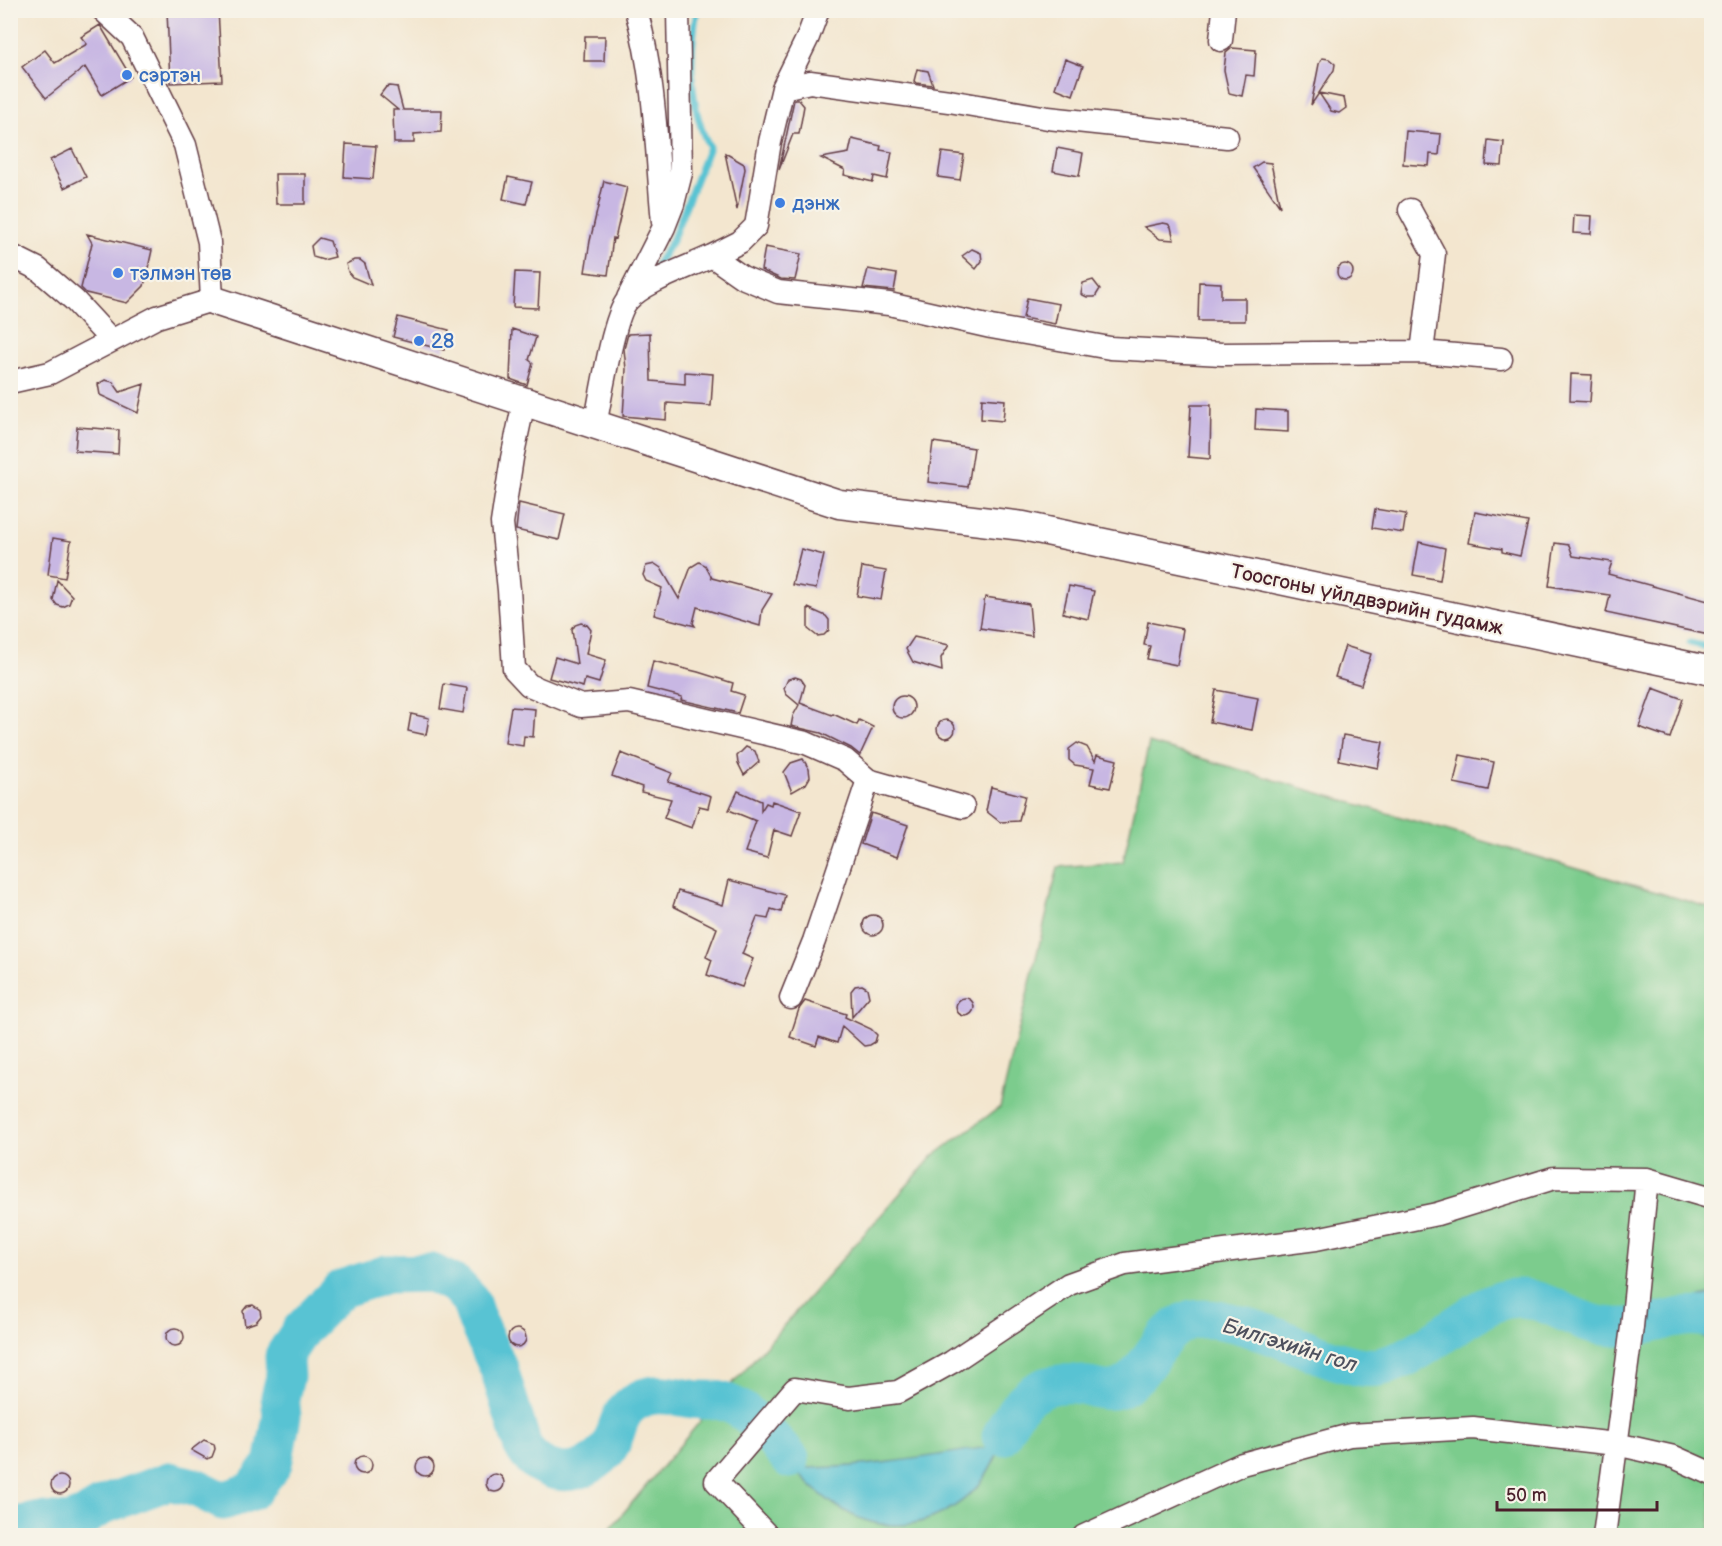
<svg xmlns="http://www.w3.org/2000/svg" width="1722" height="1546" viewBox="0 0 1722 1546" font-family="'Balsamiq Sans',sans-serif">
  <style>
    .green { fill: #7bcc8d; stroke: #62765c; stroke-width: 1.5 }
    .water { fill: #58c3d3; stroke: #51717f; stroke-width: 1.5 }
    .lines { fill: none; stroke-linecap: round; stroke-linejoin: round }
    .stream { stroke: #58c3d3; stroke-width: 7 }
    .river { stroke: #58c3d3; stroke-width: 39 }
    .building { fill: #c8b7e3 }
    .minor-casing { stroke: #633d44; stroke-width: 25 }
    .major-casing { stroke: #633d44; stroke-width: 31 }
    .minor { stroke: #fff; stroke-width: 22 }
    .major { stroke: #fff; stroke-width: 28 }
    .shop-dot { fill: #3f7fe0; stroke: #f7f3e8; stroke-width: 2 }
    .labels { text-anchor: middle; stroke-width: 4.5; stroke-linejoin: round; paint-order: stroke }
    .shop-label { font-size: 20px; fill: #366cbe; stroke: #f7f3e8; text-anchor: start }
    .street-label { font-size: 20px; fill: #4a1f2b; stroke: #f7f3e8 }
    .water-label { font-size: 21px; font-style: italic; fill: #4e505d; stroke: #f7f3e8 }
  </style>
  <rect width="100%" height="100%" fill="#f7f3e8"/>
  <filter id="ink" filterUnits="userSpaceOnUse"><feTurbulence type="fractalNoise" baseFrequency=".0167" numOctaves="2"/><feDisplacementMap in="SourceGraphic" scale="12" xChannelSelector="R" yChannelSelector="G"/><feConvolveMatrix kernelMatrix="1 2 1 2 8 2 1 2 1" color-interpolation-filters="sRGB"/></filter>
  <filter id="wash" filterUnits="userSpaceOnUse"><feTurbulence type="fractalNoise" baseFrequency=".008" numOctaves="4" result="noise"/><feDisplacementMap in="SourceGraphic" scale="24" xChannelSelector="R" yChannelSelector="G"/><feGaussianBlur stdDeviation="1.35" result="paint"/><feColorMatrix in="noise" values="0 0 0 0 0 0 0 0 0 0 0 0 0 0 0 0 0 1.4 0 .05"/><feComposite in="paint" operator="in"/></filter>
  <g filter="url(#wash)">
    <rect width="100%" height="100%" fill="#f3e6cf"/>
    <path class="green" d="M1149,743L1711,908V1535L604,1536L718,1400L933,1156L1000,1107L1058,867L1123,862Z"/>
    <path class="water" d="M1711,1294V1342C1682,1326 1680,1320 1646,1328L1647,1322L1677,1310L1701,1297Z
      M1029,1391L1032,1396L1023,1403L1017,1411C1004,1433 998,1460 983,1480C970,1497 951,1510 932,1518C859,1546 810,1488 767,1438L771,1433L805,1468C866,1468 927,1457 987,1447C1003,1438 1006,1405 1029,1391Z"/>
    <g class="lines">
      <path class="stream" d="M656,266L672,241L709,147C688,104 689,56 697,10
        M1690,643L1712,648"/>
      <path class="river" d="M1001,1436C1018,1401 1037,1378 1081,1385C1093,1387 1104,1393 1117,1389C1149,1379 1156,1328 1192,1320C1231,1312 1296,1347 1335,1360C1349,1364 1363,1369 1379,1367C1417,1361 1458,1317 1497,1302C1537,1286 1567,1322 1605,1326C1620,1328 1634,1328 1650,1324C1671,1320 1690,1312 1712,1320
        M10,1529L20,1525L40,1521L68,1523L84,1517L106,1504L169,1481L197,1488L223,1501L252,1491L273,1464L282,1416L280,1397L285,1377L284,1356L301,1330L341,1289L387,1274L432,1273L456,1285L470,1300L477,1321L499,1369L522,1444C529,1459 540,1467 557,1471C577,1475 601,1463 611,1444C618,1430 618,1414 632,1404C652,1389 672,1396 693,1399C702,1401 712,1399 721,1401C750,1408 771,1438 790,1459"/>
    </g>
    <g id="blocks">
      <path class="building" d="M167,10H218L222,81L170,83Z
        M100,25L131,77L102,95L85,67L46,98L22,67L45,50L55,63L87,44L81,37Z
        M585,36H605L604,61H584Z
        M1232,48L1256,50L1254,76L1246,75L1242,96L1229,93L1224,70L1226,53Z
        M1322,58L1329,59L1335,64L1334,70L1319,93L1344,98L1346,108L1339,113L1331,111L1319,93L1311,105L1319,64Z
        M1065,59L1083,66L1073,95L1055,88Z
        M917,69L928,71L933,85L916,83L914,81Z
        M390,86L397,87L403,110H442L441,132L414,134V143H394L393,110H398L380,95L386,87Z
        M794,100H799L804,106L799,134H793L779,170Z
        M1406,131L1441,134L1439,155L1430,154L1429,166L1403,164Z
        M852,139L881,146L880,150L892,152L887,179L874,176L873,182L844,175L845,170L821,158L849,153Z
        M1488,140L1504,142L1502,166L1486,165Z
        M346,144L376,146L373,179L344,177Z
        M1057,148L1083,153L1079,176L1053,171Z
        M72,149L86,177L64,188L50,160Z
        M942,152L964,155L960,180L938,177Z
        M725,153L744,164L745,169L737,210Z
        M1262,162L1271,163L1280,207L1253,168Z
        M275,174H305V204H276Z
        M508,177L532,182L526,204L503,199Z
        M604,181L627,187L615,239L613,238L608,275L585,272L590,241Z
        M1574,215L1592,216L1591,234L1573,233Z
        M1163,223L1168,224L1171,227L1174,240L1160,239L1144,227Z
        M87,234L152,250L144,286L127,303L86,293L81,288L92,243Z
        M319,238L330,241L335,257L323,260L313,257L311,246Z
        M765,247L801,254L795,280L781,279L761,270Z
        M972,249L981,253L982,261L976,269L962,256Z
        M354,260H360L365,264L371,285L352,277L348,272L346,264Z
        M1337 272a8 8 0 1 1 16 0a8 8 0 1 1-16 0Z
        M868,269L897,274L894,291L863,288Z
        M515,272L540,273L538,308L513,307Z
        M1093,280L1100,289L1095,297H1087L1081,294L1083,283Z
        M1199,282L1221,283V298H1245V321H1198Z
        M1027,298L1059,304L1055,324L1023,318Z
        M398,317L449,330L444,350L393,337Z
        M512,329L536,337L529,360L533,363L527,385L510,379Z
        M650,333L651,381L685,384V372L713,374L711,406L667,403L666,420L623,416L626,369L624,349L628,334Z
        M1571,374L1592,375L1590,402L1570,401Z
        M105,380L113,382L120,392L144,384L138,413L100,395L98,384Z
        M982,398L1005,400L1003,421L981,419Z
        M1191,405H1211L1210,459L1188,457Z
        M1256,409L1288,411V432L1255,430Z
        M77,427L119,430L118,454L75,451Z
        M933,442L974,448L968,487L928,482Z
        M519,503L565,514L559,540L516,530Z
        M1375,509L1406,514L1403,533L1372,528Z
        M1475,512L1528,522L1520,556L1502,552V549L1469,543Z
        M53,538L71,541L65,578L48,575Z
        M1419,542L1445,548L1440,580L1413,575Z
        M1555,543L1569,545L1573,556L1612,562L1608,574L1712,602V624L1709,635L1606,613L1610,595L1549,586Z
        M801,549L824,555L816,589L792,585Z
        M699,562L705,565L712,578L772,594L762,610L760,626L697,607L693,623L695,626L654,615L662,588L646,581L643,575L646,566L655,564L661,568L679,599L691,567Z
        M862,567L886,571L881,600L857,596Z
        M57,580L72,596L69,604L63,607L57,605L53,600Z
        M1069,586L1094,591L1088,619L1063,613Z
        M985,597L1029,604L1032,636L980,628Z
        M808,608L826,616L829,620V630L824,635L817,636L808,629Z
        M1148,622L1183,629L1177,665L1147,659L1150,646L1144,645Z
        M581,623L587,625L591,630L586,654L606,660L599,683L585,679L583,687L549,678L555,657L577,664L572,630L575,625Z
        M914,637L949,645L941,658L942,671L913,662L906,649Z
        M1345,646L1371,654L1361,685L1335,677Z
        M653,661L698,672L733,683L731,691L744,695L738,713L681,700L682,697L647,688Z
        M795,677L801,679L805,685L800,703L832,715L833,714L857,725L859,720L873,727L860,755L851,748L821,733L791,726L793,716L799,705L786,694L784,688L788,679Z
        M444,684L467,688L463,713L440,709Z
        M1653,688L1683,699L1670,738L1639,727Z
        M1216,690L1258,698L1252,730L1210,722Z
        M892 707a11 11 0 1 1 22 0a11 11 0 1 1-22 0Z
        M511,707L535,709L533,737L524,736L523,746L505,743Z
        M411,714L429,718L426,735L408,731Z
        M937 729a9 9 0 1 1 18 0a9 9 0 1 1-18 0Z
        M1343,735L1383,742L1378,768L1339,760Z
        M1077,743L1087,747L1095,761L1097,755L1117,760L1110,788L1090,784L1094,768L1075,765L1069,760V749Z
        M746,747L755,751L759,762L744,775L738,763L737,756Z
        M621,753L672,773L668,782L711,796L708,808L699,806L692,828L664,818L671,799L641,792L642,787L612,776Z
        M1460,755L1494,762L1488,790L1454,783Z
        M803,759L809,769L810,777L806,784L792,792L784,772L791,763Z
        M991,787L1025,796L1019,821L1000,822L986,811Z
        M738,791L761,801V811L766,803L771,805L772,801L801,811L792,836L774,830L767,858L745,852L756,821L729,810Z
        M871,813L908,825L897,857L861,844Z
        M729,880L785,895L781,912L771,909L768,919L757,917L742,954L753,959L742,987L707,975L712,960L706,957L717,928L673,906L678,891L723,905Z
        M863 925a10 10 0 1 1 20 0a10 10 0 1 1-20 0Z
        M862,985L867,988L869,997L852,1017L851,991L855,986Z
        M956 1007a9 9 0 1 1 18 0a9 9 0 1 1-18 0Z
        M805,1001L846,1014L845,1017L871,1029L877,1035L875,1042L870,1045L864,1046L842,1026L837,1043L819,1037L816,1046L790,1037L799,1009Z
        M253,1305L260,1310L261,1316L256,1322L245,1326L243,1311L247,1306Z
        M166 1337a9 9 0 1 1 18 0a9 9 0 1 1-18 0Z
        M508 1338a9 9 0 1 1 18 0a9 9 0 1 1-18 0Z
        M204,1440L214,1444L215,1449L212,1457L207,1459L191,1450Z
        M354 1465a9 9 0 1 1 18 0a9 9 0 1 1-18 0Z
        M416 1467a9 9 0 1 1 18 0a9 9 0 1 1-18 0Z
        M486 1483a9 9 0 1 1 18 0a9 9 0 1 1-18 0Z
        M51 1485a9 9 0 1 1 18 0a9 9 0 1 1-18 0Z"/>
    </g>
  </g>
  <g filter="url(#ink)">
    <use href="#blocks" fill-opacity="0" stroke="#633d44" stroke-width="1.5"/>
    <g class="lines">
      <g class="minor-casing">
        <path id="minor" d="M636,10C656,80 656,151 663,222
          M1221,40L1224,10
          M783,88L810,82L949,101L1048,118L1227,137
          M1410,210L1434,254L1422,352
          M10,255L38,269L74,300L111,340
          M712,256L740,242L756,226L770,142L783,88L808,37L818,10
          M628,298L664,227L673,204L681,173L678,10
          M10,382L50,373L157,317L212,300L209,242L185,145L132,37L103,10
          M524,402L512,458L502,523L509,590L514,669L529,685L581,706L629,702L806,743L845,760L868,780L963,807
          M595,426C600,401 613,317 627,301C643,282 689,267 712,256L742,277L778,292L889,304L991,327L1110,348L1222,354L1422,352L1501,359
          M791,998L814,941L868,780
          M768,1536L716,1481L795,1389L849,1398L898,1392L952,1362L1069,1284L1125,1264L1316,1239L1437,1214L1554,1178L1647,1179L1712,1198
          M1084,1536L1242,1464L1350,1435L1473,1428L1616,1444L1674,1457L1712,1474
          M1604,1536L1632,1327L1647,1179"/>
      </g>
      <g class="major-casing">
        <path id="major" d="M212,300L839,504L1023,526L1712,671"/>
      </g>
      <use href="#minor" class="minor"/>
      <use href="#major" class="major"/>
    </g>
  </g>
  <g class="shop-dot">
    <circle cx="127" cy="75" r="6"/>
    <circle cx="780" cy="203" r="6"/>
    <circle cx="118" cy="273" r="6"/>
    <circle cx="419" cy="341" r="6"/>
  </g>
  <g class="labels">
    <g class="shop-label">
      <text x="139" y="82">сэртэн</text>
      <text x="792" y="210">дэнж</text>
      <text x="130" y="280">тэлмэн төв</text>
      <text x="431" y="348">28</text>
    </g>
    <g class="street-label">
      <text transform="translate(1367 599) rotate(12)" y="7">Тоосгоны үйлдвэрийн гудамж</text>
    </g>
    <g class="water-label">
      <text transform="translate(1290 1345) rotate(17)" y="7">Билгэхийн гол</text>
    </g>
  </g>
  <rect width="1722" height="1546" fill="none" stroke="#f7f3e8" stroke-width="36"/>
  <path d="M1497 1501v9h160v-9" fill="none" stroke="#4a1f2b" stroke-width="3"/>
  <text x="1506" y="1501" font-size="18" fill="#4a1f2b" stroke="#f7f3e8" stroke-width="4.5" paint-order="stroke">50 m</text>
</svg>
